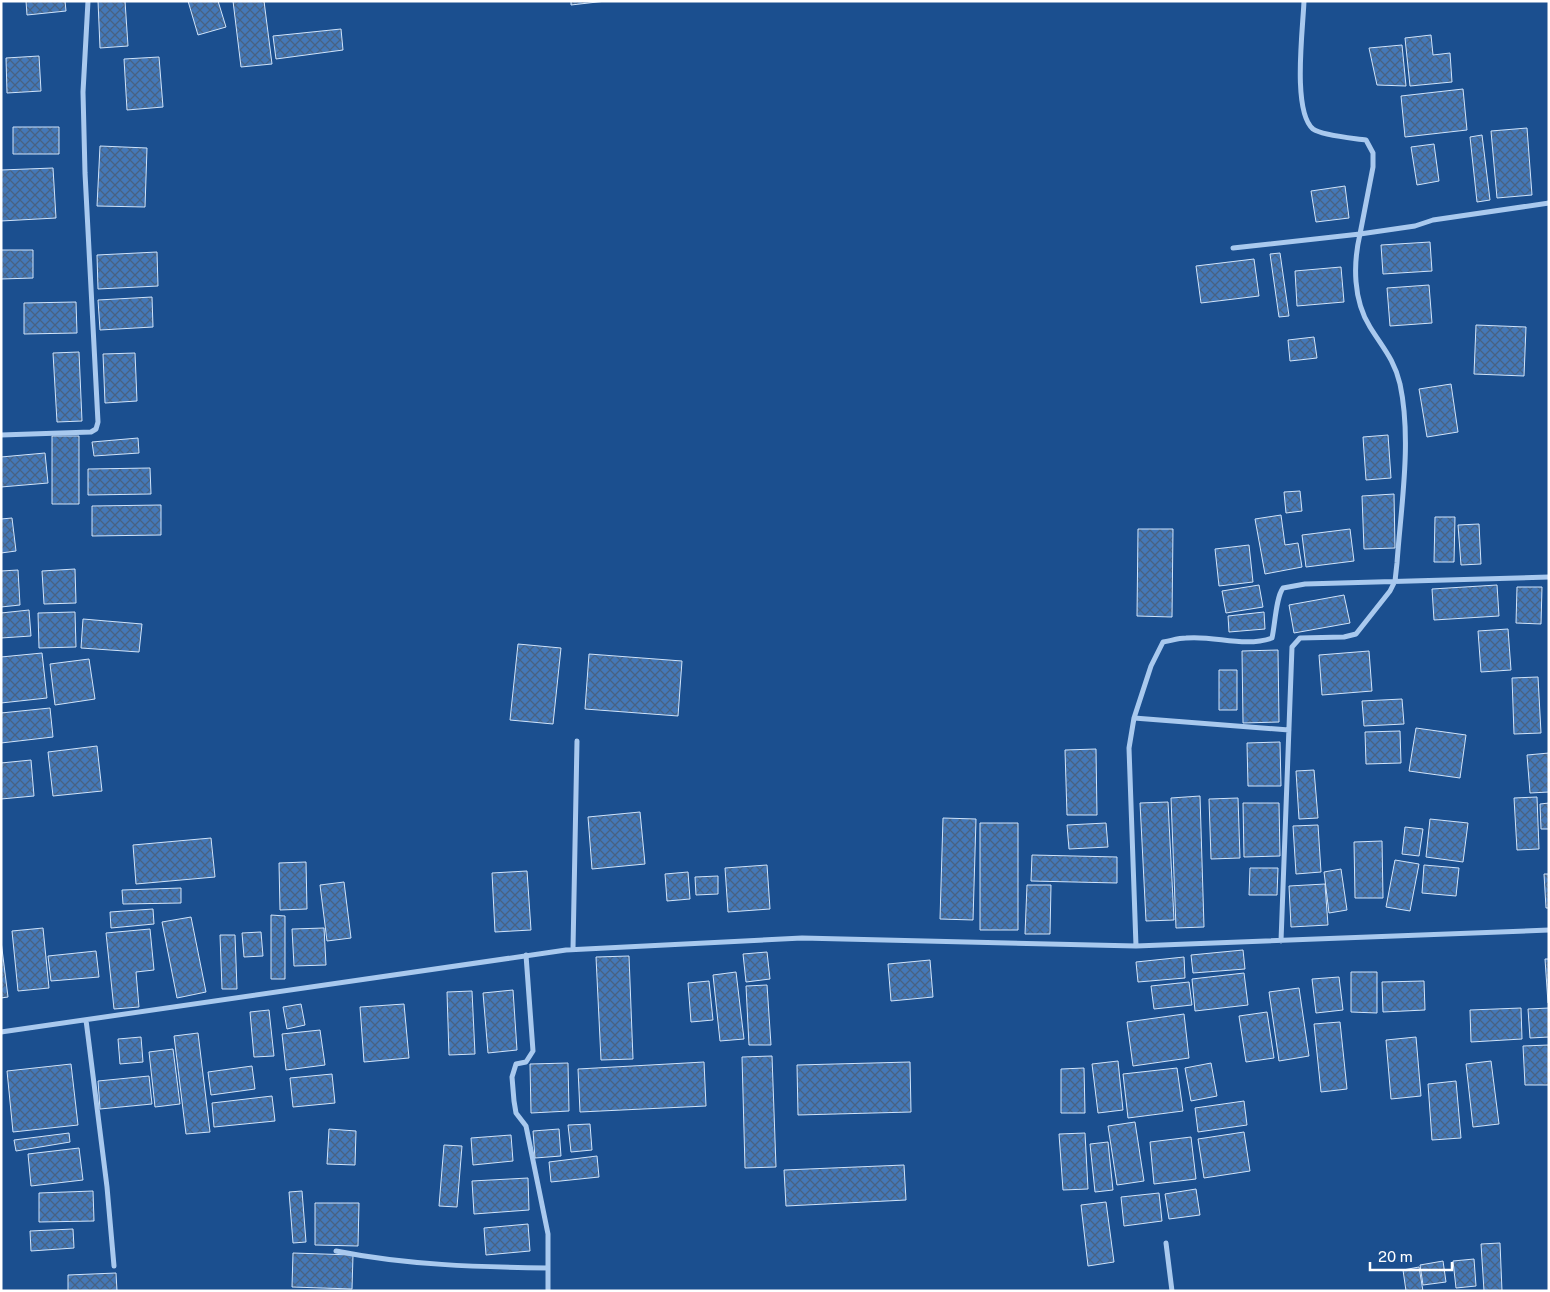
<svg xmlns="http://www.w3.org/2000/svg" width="1550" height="1292" viewBox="0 0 1550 1292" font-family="'Public Sans',sans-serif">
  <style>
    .building { fill: url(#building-cross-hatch); stroke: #cfe3fa }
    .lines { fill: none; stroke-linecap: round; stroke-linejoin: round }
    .street { stroke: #a9c9ee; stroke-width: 5 }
  </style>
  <defs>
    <pattern id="building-cross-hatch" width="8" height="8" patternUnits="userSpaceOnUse" patternTransform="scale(1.25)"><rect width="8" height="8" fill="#4478b7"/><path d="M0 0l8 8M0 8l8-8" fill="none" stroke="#486282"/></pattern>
  </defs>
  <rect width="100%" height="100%" fill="#1b4f8f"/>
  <path class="building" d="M26,1H65L66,11L27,15Z
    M98,1H125L128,46L100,48Z
    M188,1H218L226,27L198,35Z
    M233,1H264L272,64L241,67Z
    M571,1H606L571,5Z
    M341,29L343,50L276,59L273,36Z
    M1431,35L1433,55L1450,53L1452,82L1410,86L1405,38Z
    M1402,45L1406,86L1377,85L1369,48Z
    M39,56L41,91L7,93L6,58Z
    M159,57L163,107L127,110L124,59Z
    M1463,89L1467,130L1405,137L1401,96Z
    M13,127H59V154H13Z
    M1527,128L1532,195L1497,198L1491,131Z
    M1482,135L1490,200L1477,202L1470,137Z
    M1434,144L1439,181L1417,185L1411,147Z
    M100,146L147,148L145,207L97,206Z
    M53,168L56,218L1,221V170Z
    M1345,186L1349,218L1316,222L1311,191Z
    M1430,242L1432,271L1383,274L1381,245Z
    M1,250H33V278L1,279Z
    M157,252L158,286L98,289L97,255Z
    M1280,253L1289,316L1279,317L1270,254Z
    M1254,259L1259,296L1201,303L1196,266Z
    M1341,267L1344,302L1297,306L1295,271Z
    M1429,285L1432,323L1390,326L1387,288Z
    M152,297L153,327L100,330L98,300Z
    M76,302L77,333L24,334V303Z
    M1476,325L1526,327L1524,376L1474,374Z
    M1314,337L1317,358L1290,361L1288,340Z
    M79,352L82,421L57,422L53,353Z
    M135,353L137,401L105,403L103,354Z
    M1451,384L1458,432L1427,437L1419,389Z
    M1388,435L1391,478L1366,480L1363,437Z
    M52,436H79V504H52Z
    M138,438L139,453L94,456L92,442Z
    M45,453L48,483L1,487V457Z
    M150,468L151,494L88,495V469Z
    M1300,491L1302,511L1286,513L1284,492Z
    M1394,494L1395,548L1364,549L1362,496Z
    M161,505V535L92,536V506Z
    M1281,515L1285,545L1298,543L1302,567L1265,574L1255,519Z
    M1435,517H1455L1454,562H1434Z
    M12,518L16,551L1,553V519Z
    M1479,524L1481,564L1461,565L1458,525Z
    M1138,529H1173L1172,617L1137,616Z
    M1350,529L1354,561L1306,567L1302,535Z
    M1249,545L1253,582L1219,586L1215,549Z
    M75,569L76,603L44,604L42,571Z
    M18,570L20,605L1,607V571Z
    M1259,585L1263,607L1226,613L1222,591Z
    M1497,585L1499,616L1434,620L1432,589Z
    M1517,587H1542L1541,624L1516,623Z
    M1344,595L1350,623L1294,633L1289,605Z
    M29,610L31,636L1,638V613Z
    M75,612L76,647L39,648L38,613Z
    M1264,612L1265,629L1229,632L1228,616Z
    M83,619L142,624L139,652L81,648Z
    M1508,629L1511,670L1481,672L1478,631Z
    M518,644L561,648L553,724L510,720Z
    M1278,650L1279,722L1243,723L1242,651Z
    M1369,651L1372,691L1322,695L1319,655Z
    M42,653L47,698L1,703V657Z
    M589,654L682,661L678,716L585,709Z
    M89,659L95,699L55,705L50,664Z
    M1219,670H1237V710H1219Z
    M1538,677L1541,733L1514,734L1512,678Z
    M1402,699L1404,724L1364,726L1362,701Z
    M50,708L53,737L1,743V713Z
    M1416,728L1466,735L1460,778L1409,771Z
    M1400,731L1401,763L1366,764L1365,732Z
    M1280,742L1281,786H1248L1247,743Z
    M97,746L102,791L53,796L48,752Z
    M1096,749L1097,815H1067L1065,750Z
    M1549,753V792L1530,793L1527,755Z
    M31,760L34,796L1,799V763Z
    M1314,770L1318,818L1299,819L1296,771Z
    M1200,796L1204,927L1176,928L1171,798Z
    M1537,797L1539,849L1517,850L1514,798Z
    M1238,798L1240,858L1211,859L1209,799Z
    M1168,802L1174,920L1146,921L1140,803Z
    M1243,803H1279L1280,856L1244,857Z
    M1549,803V829H1541L1540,804Z
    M640,812L645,864L592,869L588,817Z
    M943,818L976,819L973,920L940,919Z
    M1430,819L1468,823L1463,862L1426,857Z
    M980,823H1018V930H980Z
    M1106,823L1108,847L1069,849L1067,825Z
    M1318,825L1321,872L1296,874L1293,826Z
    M1405,827L1423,829L1419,856L1402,854Z
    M211,838L215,877L136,884L133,845Z
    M1382,841L1383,898H1355L1354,842Z
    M1032,855L1117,857V883L1031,881Z
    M1395,860L1419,864L1410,911L1386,907Z
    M306,862L307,909L280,910L279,863Z
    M767,865L770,909L728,912L725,868Z
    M1424,865L1459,868L1456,896L1422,893Z
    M1250,868H1278L1277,895H1249Z
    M1341,869L1347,910L1329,913L1324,872Z
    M527,871L531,930L495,932L492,873Z
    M688,872L690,899L667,901L665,874Z
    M1544,874H1549V908H1546Z
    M718,876V894L696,895L695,877Z
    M344,882L351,938L327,941L320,885Z
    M1325,884L1328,925L1291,927L1289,886Z
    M1027,885H1051L1050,934H1025Z
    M181,888V903L123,904L122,890Z
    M153,909L154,924L111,928L110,912Z
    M271,915L285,916V979H271Z
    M191,917L206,992L177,998L162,922Z
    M43,928L49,988L18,991L12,931Z
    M324,928L326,965L294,966L292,929Z
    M150,929L154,970L136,972L139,1007L114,1009L106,933Z
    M261,932L263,956L244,957L242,933Z
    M220,935H235L237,989H222Z
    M1,941L8,997L1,998Z
    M1243,950L1245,969L1193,973L1191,955Z
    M96,951L99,977L51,981L48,956Z
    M767,952L770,979L746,982L743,954Z
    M629,956L633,1059L601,1060L596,957Z
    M1184,957L1185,978L1138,982L1136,962Z
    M1545,959H1549V1003H1548Z
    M930,960L933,997L891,1001L888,964Z
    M736,972L744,1039L720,1041L713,975Z
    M1351,972H1377V1013L1351,1012Z
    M1244,973L1248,1005L1195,1011L1192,979Z
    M1339,977L1343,1010L1316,1013L1312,979Z
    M709,981L713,1020L691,1022L688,983Z
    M1424,981L1425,1010L1383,1012L1382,982Z
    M1189,982L1192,1005L1154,1009L1151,986Z
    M767,985L771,1045H749L746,986Z
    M1299,988L1309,1056L1279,1061L1269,992Z
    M513,990L517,1050L488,1053L483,993Z
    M472,991L475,1054L449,1055L447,992Z
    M301,1004L305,1025L287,1029L283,1007Z
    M404,1004L409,1058L364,1062L360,1007Z
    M1521,1008L1522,1039L1471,1042L1470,1010Z
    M1549,1008V1037L1530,1038L1528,1009Z
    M269,1010L274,1056L254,1057L250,1012Z
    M1267,1012L1274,1058L1246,1062L1239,1016Z
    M1184,1014L1189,1058L1133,1066L1127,1022Z
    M1340,1022L1347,1089L1321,1092L1314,1024Z
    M320,1030L325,1065L286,1070L282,1034Z
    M198,1033L210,1132L186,1134L174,1036Z
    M141,1037L143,1062L120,1064L118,1039Z
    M1416,1037L1421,1096L1391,1099L1386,1040Z
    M1549,1045V1085H1525L1523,1046Z
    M173,1049L180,1104L155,1107L149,1052Z
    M772,1056L776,1167L745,1168L742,1057Z
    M1118,1061L1123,1110L1098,1113L1092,1064Z
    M1491,1061L1499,1124L1473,1127L1466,1064Z
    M704,1062L706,1106L580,1112L578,1069Z
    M910,1062L911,1112L798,1115L797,1065Z
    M568,1063L569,1111L531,1113L530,1064Z
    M1211,1063L1217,1096L1191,1101L1185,1068Z
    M71,1064L78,1125L13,1132L7,1071Z
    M252,1066L255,1089L211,1095L208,1072Z
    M1084,1068L1085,1113H1061V1069Z
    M1177,1068L1183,1111L1128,1118L1123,1074Z
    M332,1074L335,1103L293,1107L290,1078Z
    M149,1076L152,1104L100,1109L98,1081Z
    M1456,1081L1461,1138L1432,1140L1428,1084Z
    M272,1096L275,1121L214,1127L212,1103Z
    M1244,1101L1247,1125L1198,1132L1195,1108Z
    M1135,1122L1144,1181L1117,1185L1108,1126Z
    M590,1124L592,1150L571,1152L568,1125Z
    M329,1129L356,1131L355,1165L327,1164Z
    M559,1129L561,1156L535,1158L533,1131Z
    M1244,1132L1250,1171L1204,1178L1198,1139Z
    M69,1133L70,1142L16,1151L14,1140Z
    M1085,1133L1088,1189L1063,1190L1059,1134Z
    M511,1135L513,1161L473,1165L471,1138Z
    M1191,1137L1196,1179L1154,1184L1150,1142Z
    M1108,1142L1113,1190L1095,1192L1090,1144Z
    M444,1145L462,1146L457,1207L439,1206Z
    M79,1148L83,1180L31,1186L28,1154Z
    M597,1156L599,1177L551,1182L549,1162Z
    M904,1165L906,1200L786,1206L784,1170Z
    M528,1178L529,1210L474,1214L472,1181Z
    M1196,1189L1200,1215L1169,1219L1165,1194Z
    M93,1191L94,1221L39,1222V1193Z
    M302,1191L306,1242L293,1243L289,1192Z
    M1159,1193L1162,1221L1124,1226L1121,1197Z
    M1106,1202L1114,1262L1088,1266L1081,1205Z
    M315,1203H359L358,1246L315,1245Z
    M528,1224L530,1251L486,1255L484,1228Z
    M73,1229L74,1248L31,1251L30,1231Z
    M1500,1243L1502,1291H1484L1481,1244Z
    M293,1253L353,1255L352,1289L292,1287Z
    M1474,1259L1476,1286L1456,1288L1453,1261Z
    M1443,1261L1446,1282L1423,1285L1420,1265Z
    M1419,1267L1423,1291H1406L1403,1270Z
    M116,1273L117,1291H68V1275Z"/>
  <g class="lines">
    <path class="street" d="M1233,248L1360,234L1373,167V153L1366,140C1353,138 1323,136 1313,129C1292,111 1303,29 1304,1
      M1,435L91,432L96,429L98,422L85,173L83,92L88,1
      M1134,718L1151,666L1163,642C1170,641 1178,638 1186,638C1215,635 1243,648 1272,638C1275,625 1276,597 1283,588L1305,584L1549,577
      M1281,941L1292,647L1300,638L1344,637L1356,634L1390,591L1395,581L1397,563C1401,506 1412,440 1400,384C1394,359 1383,348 1370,327C1353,300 1353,264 1360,234L1415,226L1433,220L1549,203
      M1136,946L1129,748L1134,718L1289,730
      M573,949L577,741
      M526,955L533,1051L526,1062L516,1064L512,1077L514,1101L516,1113L526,1126L548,1234V1291
      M86,1020L107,1187L114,1266
      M1,1032L566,950L802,938L1136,946L1549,930
      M1166,1243L1172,1291
      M336,1251C406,1265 477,1267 548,1268"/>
  </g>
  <rect width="1550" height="1292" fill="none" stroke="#ffffff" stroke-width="5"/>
  <path d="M1370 1262v8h82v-8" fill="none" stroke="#ffffff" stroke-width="2.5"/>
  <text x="1378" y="1262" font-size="15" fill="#ffffff" stroke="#1b4f8f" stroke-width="4" paint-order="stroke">20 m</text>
</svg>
